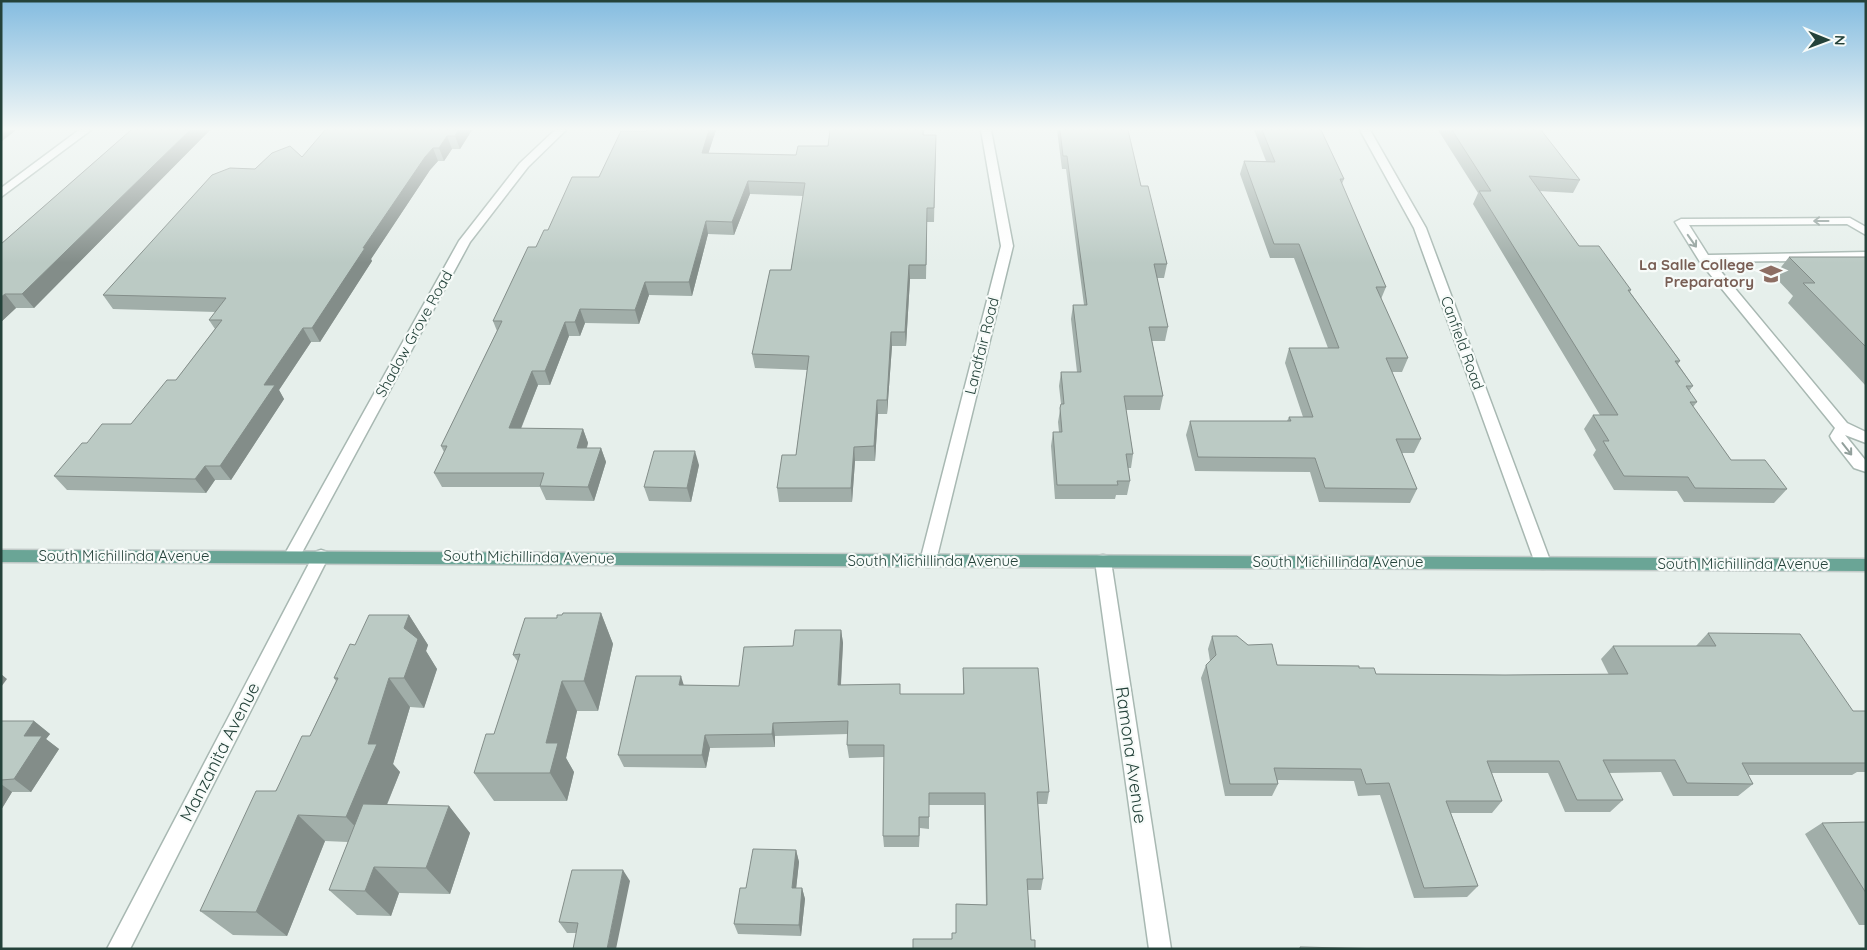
<svg xmlns="http://www.w3.org/2000/svg" width="1867" height="950" viewBox="0 0 1867 950" font-family="Quicksand,sans-serif">
  <style>
    .lines { fill: none; stroke-linecap: round; stroke-linejoin: round }
    .service-casing { stroke: #a8b8b2; stroke-width: 3 }
    .minor-casing { stroke: #a8b8b2; stroke-width: 3 }
    .primary-casing { stroke: #c2cac8; stroke-width: 3 }
    .service { fill: #fff; fill-rule: evenodd }
    .minor { fill: #fff; fill-rule: evenodd }
    .primary { fill: #6aa596; fill-rule: evenodd }
    .wall { fill: #a1aea9 }
    .shaded-wall { fill: #838d89 }
    .building { fill: #bbcac4; stroke: #838d89 }
    .oneway { stroke: #92a09c }
    .labels { text-anchor: middle; stroke-width: 4.5; stroke-linejoin: round; paint-order: stroke }
    .education-label { font-size: 15px; font-weight: bold; fill: #785e54; stroke: #f7fbf9; text-anchor: end }
    .street-label { font-size: 15px; fill: #24423a; stroke: #f7fbf9 }
    .near-street-label { font-size: 18px; fill: #24423a; stroke: #f7fbf9 }
  </style>
  <rect width="100%" height="100%" fill="#e6efeb"/>
  <g class="lines">
    <g class="service-casing">
      <path id="service" d="M1850,218L1866,227V235L1847,224L1689,225L1708,255L1866,252V260L1713,262L1847,423L1866,432V443L1845,435L1866,461V472L1854,468L1832,440L1830,436L1835,428L1700,262L1675,222L1681,219Z"/>
    </g>
    <g class="minor-casing">
      <path id="minor" d="M79,130H91L1,197V188Z
        M555,130H566L528,167L470,242L298,560L292,562L286,560L284,556L286,552L459,241L520,163Z
        M981,130H991L1013,246L936,561L934,566L928,567L922,566L920,561L1001,246Z
        M1360,130H1370L1426,228L1551,563L1549,568L1543,569L1537,568L1535,563L1414,228Z
        M321,550L327,552L329,556L130,949H107L315,552Z
        M1103,555L1109,556L1111,561L1171,949H1149L1095,561L1097,556Z"/>
    </g>
    <g class="primary-casing">
      <path id="primary" d="M1,550L1866,559V571L1,562Z"/>
    </g>
    <use href="#service" class="service"/>
    <use href="#minor" class="minor"/>
    <use href="#primary" class="primary"/>
  </g>
  <path class="wall" d="M131,130H210L34,308H16L1,322V244Z
    M472,130L460,149H452L444,161H438L430,170L371,259L372,261L320,342H311L279,390L284,399L231,480H215L206,493L67,490L54,476L87,443L131,424L176,380L215,329L209,320L216,312L113,309L103,295L255,169L302,157Z
    M647,130H716L708,153L796,155L828,146L830,130H924V135H936L934,222H927L926,279H910L906,346H892L887,414H878L875,461H855L852,502H779L777,488L796,455L807,370L755,368L752,354L791,270L803,196L750,194L734,235L708,234L692,296L649,295L639,324L585,323L580,336H569L550,385H538L521,429H583L588,443L587,448H601L606,462L594,501L546,500L540,487H442L434,473L444,452L441,446L497,331L493,321L536,247L548,230L599,177Z
    M1057,130H1128L1141,186L1167,264L1164,278H1157L1168,327L1165,341H1152L1163,396L1160,410H1126L1133,454L1131,468H1128L1130,481L1127,495H1116L1115,499H1055L1051,446L1053,432H1059L1058,422L1061,404L1059,386L1061,372H1077L1071,319L1073,305H1084L1066,169H1062Z
    M1254,130H1321L1344,179L1342,184L1386,287L1381,299L1408,358L1402,372H1392L1421,439L1414,453H1402L1417,489L1410,503L1319,502L1310,472L1195,471L1186,435L1190,421H1287L1289,417H1303L1285,363L1289,348H1328L1294,258H1270L1240,174L1244,161H1266Z
    M1438,130H1541L1580,180L1573,193L1539,191L1579,246L1631,290L1630,292L1680,361L1678,364L1693,386L1689,391L1697,402L1693,407L1731,460L1787,489L1774,503L1684,502L1677,491L1614,490L1593,455L1596,450L1584,429L1593,415H1600L1473,204L1478,193Z
    M1789,257H1866V386L1788,303L1793,296L1774,276Z
    M699,465L691,502L649,501L644,487Z
    M601,613L613,644L598,711H577L566,758L574,772L567,801H494L474,773L494,734L518,662L513,655L557,618L562,615Z
    M409,615L428,645L426,651L437,669L424,708L410,707L393,764L400,772L387,805L449,806L470,833L450,894L399,893L391,916L357,915L329,890L348,842L325,841L287,936L233,935L200,911L310,736L336,681L334,678L355,645Z
    M841,630L843,643L841,685L901,694H963V668L1049,792L1047,804H1038L1043,879L1041,890H1028L952,939L956,933V904L986,905L984,805H929V829L920,828L919,847H884L883,836L884,757L849,758L847,745L848,734L775,736V747L710,748L706,768L624,767L618,755L684,685L739,686L793,646Z
    M1708,633L1853,711H1866V772H1857L1852,775H1748L1753,784L1738,796H1673L1661,772L1609,773L1623,800L1610,812H1565L1548,773H1492L1502,801L1492,813H1451L1478,886L1467,897L1414,898L1380,795L1358,796L1354,781L1278,780V784L1272,796H1225L1201,678L1206,665L1210,661L1208,649L1212,636L1248,645L1277,665L1359,668L1376,674L1505,675H1609L1601,659L1613,646H1696Z
    M1,721H34L50,734L46,739L59,749L31,792H12L1,810Z
    M1866,822V925H1859L1805,834L1822,823Z
    M796,850L799,862L796,888H802L805,899L801,936L738,934L734,924L746,888Z
    M630,881L576,933H567L559,922Z"/>
  <path class="shaded-wall" d="M1,130H16L1,142Z
    M190,130H210L34,308L22,294Z
    M458,130H472L460,149L455,136Z
    M709,130H716L704,167L702,153Z
    M447,136L452,149L444,161L439,148Z
    M433,148L438,161L430,170L371,259L372,261L320,342L312,328L363,248L425,157Z
    M748,181L750,194L734,235L732,222Z
    M706,221L708,234L692,296L689,282Z
    M909,265L910,279L906,346L905,332Z
    M645,282L649,295L639,324L635,310Z
    M5,294L16,308L1,322V297Z
    M580,309L585,323L580,336L575,322Z
    M565,322L569,336L550,385L545,371Z
    M303,328L311,342L279,390L284,399L231,480L220,466L264,385Z
    M891,332L892,346L887,414V400Z
    M532,371L538,385L515,443L509,428Z
    M877,400L878,414L875,461L874,446Z
    M583,429L588,443L582,462L577,448Z
    M854,447L855,461L852,502L851,488Z
    M601,448L606,462L594,501L588,487Z
    M695,451L699,465L691,502L687,488Z
    M205,466L215,480L206,493L195,479Z
    M601,613L613,644L598,711L584,681Z
    M409,615L428,645L426,651L437,669L424,708L404,678V628Z
    M841,630L843,643L840,698L838,685Z
    M1,674L7,679L1,687Z
    M681,676L685,689L679,685Z
    M389,678L410,707L393,764L400,772L371,843L346,817L368,744Z
    M562,681L577,711L566,758L574,772L567,801L550,773L546,743Z
    M34,721L50,734L46,739L59,749L31,792L14,779L24,736Z
    M773,723L775,736V747L772,734Z
    M705,735L710,748L706,768L702,755Z
    M1,784L12,792L1,810Z
    M449,806L470,833L450,894L426,868Z
    M298,815L325,841L287,936L256,912Z
    M796,850L799,862L795,899L792,888Z
    M374,867L399,893L391,916L365,891Z
    M623,870L630,881L616,949H607Z
    M802,888L805,899L801,936L799,925Z"/>
  <path class="building" d="M131,130H190L22,294H5L1,297V244Z
    M325,130H458L455,136H447L439,148H433L425,157L363,248H365L312,328H303L264,385H275L220,466H205L195,479L54,476L82,443H87L102,424H131L167,380H176L222,320H209L226,298L103,295L212,175L230,168L255,169L272,153L290,146L302,157Z
    M647,130H709L702,153L796,155L798,146H828L830,130H923V135H936L934,208H927L926,265H909L905,332H891L887,400H877L874,446L854,447L851,488H777L782,455H796L809,356L752,354L770,270H791L805,183L748,181L732,222L706,221L689,282H645L635,310L580,309L575,322H565L545,371H532L509,428L583,429L577,448H601L588,487L540,486L544,473H434L447,446H441L502,321H493L528,247H536L544,230H548L572,177H599L621,131H646Z
    M1060,130H1128L1141,186H1148L1167,264H1154L1168,327H1149L1163,396H1124L1133,454H1126L1130,481H1117L1118,485H1057L1053,432H1062L1060,408L1061,404H1064L1061,372H1081L1073,305H1087L1067,156H1063Z
    M1262,130H1321L1344,179H1340L1386,287H1376L1408,358H1386L1421,439H1396L1417,489L1325,488L1315,458L1198,457L1190,421H1291L1289,417H1313L1289,348H1339L1299,244H1274L1244,161L1275,162Z
    M1452,130H1541L1580,180L1529,176L1579,246H1599L1631,290H1628L1680,361H1675L1693,386H1686L1697,402H1690L1731,460H1765L1787,489L1695,488L1688,477L1624,476L1603,441H1609L1593,415H1618L1479,191H1491Z
    M1789,257H1866V347L1803,283H1815Z
    M654,451H695L687,488L644,487Z
    M563,613H601L584,681H562L546,743H558L550,773H474L486,734H494L520,654L513,655L525,618H557V615H562Z
    M369,615H409L404,628L418,639L404,678H389L368,744H377L346,817L298,815L256,912L200,911L256,791H276L302,736H310L338,678H334L350,644L355,645Z
    M795,630H841L838,685L900,684V694H964L963,668H1038L1049,792H1037L1043,879H1027L1031,940H1035V949H913V939H952V933H956V904L987,905L985,793H929V817H919V836H883L884,745H847L848,721L773,723L772,734L705,735L702,755H618L636,676H681L679,685L739,686L744,647L793,646Z
    M1708,633L1800,634L1853,711H1866V763H1742L1753,784L1687,783L1675,760H1603L1623,800H1577L1559,761H1487L1502,801H1446L1478,886L1424,888L1389,783L1366,784L1361,769L1274,768L1278,784H1230L1206,665L1216,655L1212,636H1237L1248,645L1272,644L1277,665L1359,666V668H1374L1376,674L1505,675L1628,674L1613,646H1716Z
    M1,721H34L24,736H42L14,779L1,780Z
    M363,804L449,806L426,868L374,867L365,891L329,890Z
    M1866,822V893L1822,823Z
    M753,849L796,850L792,888H802L799,925L734,924L740,888H746Z
    M572,870H623L607,949H573L578,923L559,922Z
    M1300,947L1388,949H1300Z"/>
  <defs><path id="oneway-shaft" d="M-6 0H5M1.5-3L5.5 0L1.5 3" fill="none" stroke-width="1.6" stroke-linecap="round" stroke-linejoin="round" transform="scale(1.25)"/></defs>
  <g class="oneway">
    <use href="#oneway-shaft" transform="translate(1821 221) rotate(180)"/>
    <use href="#oneway-shaft" transform="translate(1692 241) rotate(55)"/>
    <use href="#oneway-shaft" transform="translate(1847 449) rotate(52)"/>
  </g>
  <linearGradient id="sky" x2="0" y2="1"><stop stop-color="#84bce0"/><stop offset="0.49" stop-color="#f4f8f6"/><stop offset="1" stop-color="#f4f8f6" stop-opacity="0"/></linearGradient>
  <rect width="1867" height="263" fill="url(#sky)"/>
  <defs>
    <g id="school-bare" transform="scale(1.725)"><path d="M0-5L7-2L0 1L-7-2ZM-4 1L0 2.5L4 1V4Q0 6-4 4Z" fill="#8d6e63" stroke="#f7fbf9" stroke-width="2.5" paint-order="stroke"/></g>
  </defs>
  <g fill-rule="evenodd">
    <use href="#school-bare" x="1771" y="274"/>
  </g>
  <g class="labels">
    <g class="education-label">
      <text x="1754" y="270">La Salle College<tspan x="1754" dy="17">Preparatory</tspan></text>
    </g>
    <g class="street-label">
      <text transform="translate(414 334) rotate(-61)" y="5">Shadow Grove Road</text>
      <text transform="translate(1462 343) rotate(70)" y="5">Canfield Road</text>
      <text transform="translate(982 346) rotate(-76)" y="5">Landfair Road</text>
      <text x="124" y="561">South Michillinda Avenue</text>
      <text transform="translate(529 557) rotate(1)" y="5">South Michillinda Avenue</text>
      <text x="933" y="566">South Michillinda Avenue</text>
      <text x="1338" y="567">South Michillinda Avenue</text>
      <text x="1743" y="569">South Michillinda Avenue</text>
    </g>
    <g class="near-street-label">
      <text transform="translate(220 752) rotate(-63)" y="6">Manzanita Avenue</text>
      <text transform="translate(1131 755) rotate(82)" y="6">Ramona Avenue</text>
    </g>
  </g>
  <rect width="1867" height="950" fill="none" stroke="#24423a" stroke-width="5"/>
  <g transform="translate(1827 40) rotate(91)" stroke="#f7fbf9" stroke-width="4" paint-order="stroke">
  <path d="M0-4L9 19L0 12L-9 19Z" fill="#24423a"/>
  <text y="-8" font-size="14" font-weight="bold" text-anchor="middle" fill="#24423a">N</text>
  </g>
</svg>
